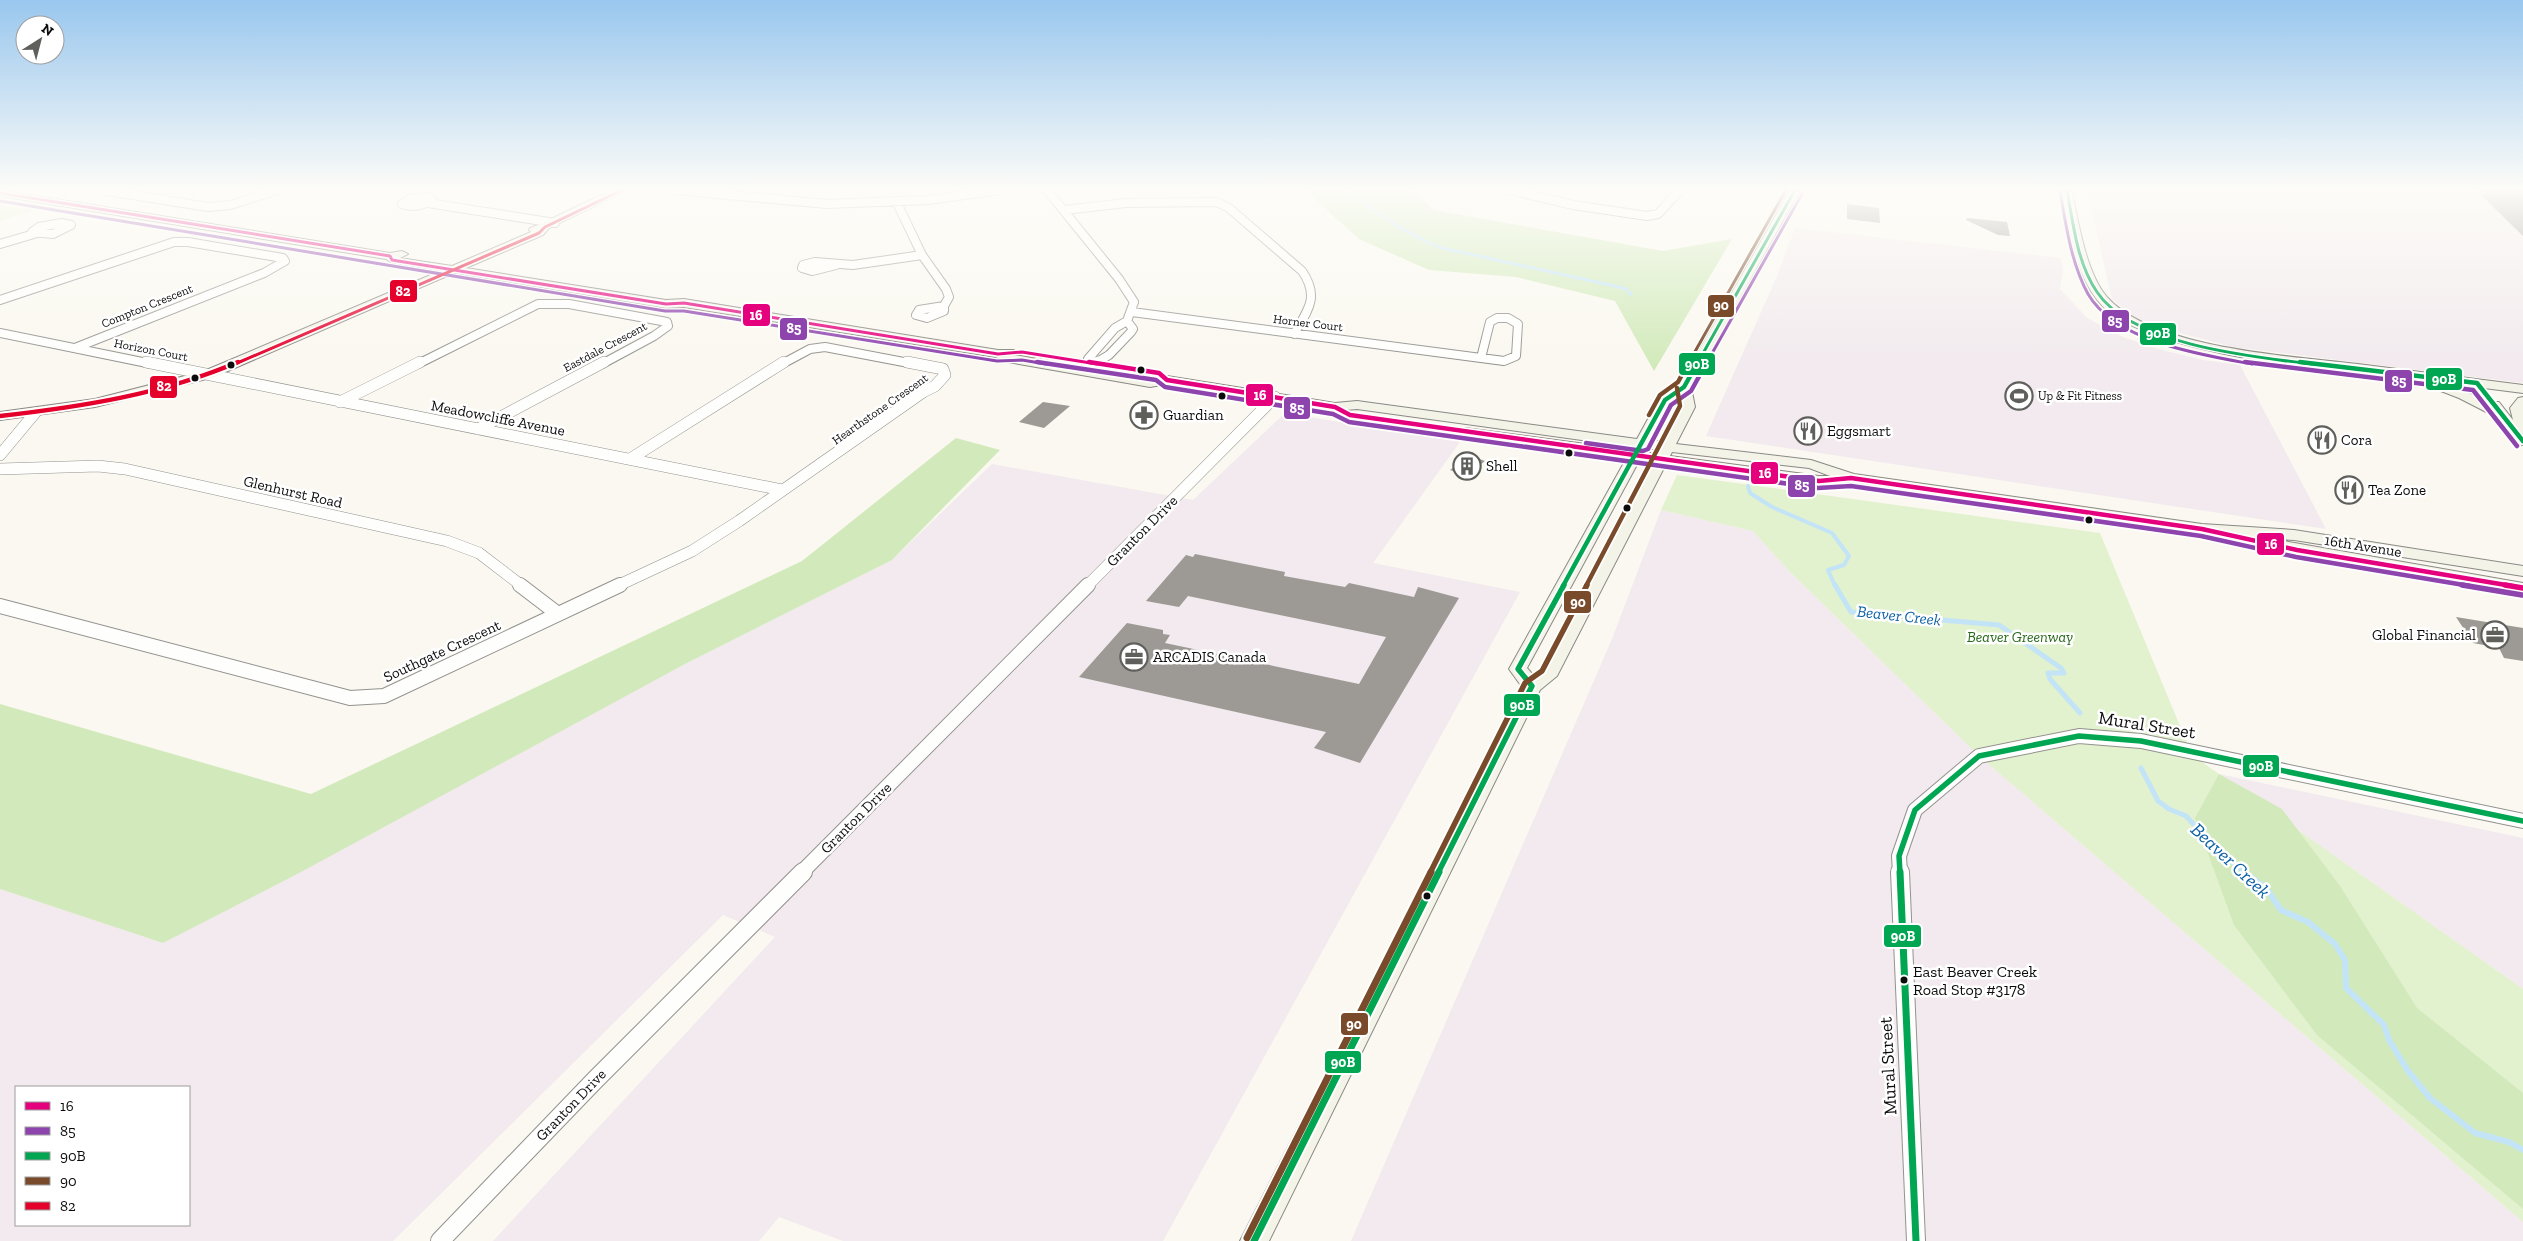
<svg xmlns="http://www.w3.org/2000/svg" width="2523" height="1241" viewBox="0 0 2523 1241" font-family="'Zilla Slab',serif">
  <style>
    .industrial { fill: #f2eaee; fill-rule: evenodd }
    .green { fill: #e2f1ce }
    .forest { fill: #d2eabb }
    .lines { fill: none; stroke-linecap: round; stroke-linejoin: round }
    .stream-far3 { stroke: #c3e4f7; stroke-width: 3 }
    .stream-far2 { stroke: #c3e4f7; stroke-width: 4 }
    .stream-far1 { stroke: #c3e4f7; stroke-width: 5 }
    .stream { stroke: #c3e4f7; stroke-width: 6 }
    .building { fill: #9d9a96 }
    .street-far3-casing { stroke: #93928f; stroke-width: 10 }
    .street-far2-casing { stroke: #93928f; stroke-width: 12 }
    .street-far1-casing { stroke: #93928f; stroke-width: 16 }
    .street-casing { stroke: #93928f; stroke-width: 20 }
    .secondary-casing { stroke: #8a8985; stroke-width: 2 }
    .street-far3 { stroke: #fefefd; stroke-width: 8 }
    .street-far2 { stroke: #fefefd; stroke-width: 11 }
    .street-far1 { stroke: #fefefd; stroke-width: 14 }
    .street { stroke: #fefefd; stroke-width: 18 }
    .secondary { fill: #f4f3e8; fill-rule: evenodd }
    .bus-1-far2-casing { stroke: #fff; stroke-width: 5.5 }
    .bus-1-far1-casing { stroke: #fff; stroke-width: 8 }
    .bus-1-casing { stroke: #fff; stroke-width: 9 }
    .bus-2-far2-casing { stroke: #fff; stroke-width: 5.5 }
    .bus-2-far1-casing { stroke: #fff; stroke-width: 8 }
    .bus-2-casing { stroke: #fff; stroke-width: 9 }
    .bus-3-far3-casing { stroke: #fff; stroke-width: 5.5 }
    .bus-3-far2-casing { stroke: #fff; stroke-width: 8 }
    .bus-3-far1-casing { stroke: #fff; stroke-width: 9 }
    .bus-3-casing { stroke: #fff; stroke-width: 11 }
    .bus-4-far3-casing { stroke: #fff; stroke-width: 5.5 }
    .bus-4-far2-casing { stroke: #fff; stroke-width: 8 }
    .bus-4-far1-casing { stroke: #fff; stroke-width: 9 }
    .bus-4-casing { stroke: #fff; stroke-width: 11 }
    .bus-5-far1-casing { stroke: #fff; stroke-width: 5.5 }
    .bus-5-casing { stroke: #fff; stroke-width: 8 }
    .bus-1-far2 { stroke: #e5007d; stroke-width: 3 }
    .bus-1-far1 { stroke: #e5007d; stroke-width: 4.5 }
    .bus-1 { stroke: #e5007d; stroke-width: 5.5 }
    .bus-2-far2 { stroke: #8e44ad; stroke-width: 3 }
    .bus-2-far1 { stroke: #8e44ad; stroke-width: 4.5 }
    .bus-2 { stroke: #8e44ad; stroke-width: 5.5 }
    .bus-3-far3 { stroke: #00a651; stroke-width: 3 }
    .bus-3-far2 { stroke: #00a651; stroke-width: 4.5 }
    .bus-3-far1 { stroke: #00a651; stroke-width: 5.5 }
    .bus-3 { stroke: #00a651; stroke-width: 7 }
    .bus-4-far3 { stroke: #7a4b2a; stroke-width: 3 }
    .bus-4-far2 { stroke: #7a4b2a; stroke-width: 4.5 }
    .bus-4-far1 { stroke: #7a4b2a; stroke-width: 5.5 }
    .bus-4 { stroke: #7a4b2a; stroke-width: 7 }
    .bus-5-far1 { stroke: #e4002b; stroke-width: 3 }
    .bus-5 { stroke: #e4002b; stroke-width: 4.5 }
    .bus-dot { fill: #0c0c0c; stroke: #fff; stroke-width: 2 }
    .labels { text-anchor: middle; stroke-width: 5; stroke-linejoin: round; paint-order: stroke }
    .far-street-label { font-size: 12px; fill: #0c0c0c; stroke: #fff }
    .far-poi-label { font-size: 12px; fill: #0c0c0c; stroke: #fff; text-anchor: start }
    .poi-label { font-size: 15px; fill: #0c0c0c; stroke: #fff; text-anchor: start }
    .street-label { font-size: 15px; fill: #0c0c0c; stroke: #fff }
    .park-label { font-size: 15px; font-style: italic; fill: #276818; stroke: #fff }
    .water-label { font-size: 16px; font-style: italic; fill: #0d60a6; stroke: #fff }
    .near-bus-label { font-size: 16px; fill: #0c0c0c; stroke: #fff; text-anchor: start }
    .near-street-label { font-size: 18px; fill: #0c0c0c; stroke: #fff }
    .near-water-label { font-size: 19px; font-style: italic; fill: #0d60a6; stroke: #fff }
    .line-badge { stroke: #fff; stroke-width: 2 }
    .badge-label { font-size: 14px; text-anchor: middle; font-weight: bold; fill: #fff }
  </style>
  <rect width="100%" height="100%" fill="#faf8f0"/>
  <path class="industrial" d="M2087,190H2523V383L2233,347L2161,328L2133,316L2112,299Z
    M1795,228L2060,258L2063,267L2060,289L2087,318L2123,337L2158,349L2203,360L2240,365L2326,529L1706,436L1777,276Z
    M1285,413L1460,442L1373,563L1520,592L1163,1241H843L779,1217L759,1241H493L775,937L723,915L393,1241H0V889L163,943L685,664L892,560L992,464L1193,500ZM16,1087H189V1225H16Z
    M1661,510L1753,531L1789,571L1979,756L2523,1222V1241H1351L1612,639Z
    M2219,774L2523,838V989Z"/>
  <path class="green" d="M0,206L34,210L0,221Z
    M1677,475L2100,533L2192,755L2523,989V1222L1979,756L1789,571L1753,531L1661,510Z"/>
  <path class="forest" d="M1305,190H1413L1433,210L1663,251L1732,239L1654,371L1615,301L1516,277L1429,270L1359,239Z
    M956,438L1000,450L892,560L685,664L301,872L163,943L0,889V704L311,794L802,561Z
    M2219,774L2282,809L2340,886L2417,1008L2523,1093V1209L2317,1035L2234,925L2195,818Z"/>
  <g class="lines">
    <path class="stream-far3" d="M1348,190C1377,213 1404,232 1438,247L1619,287L1626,289L1631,295"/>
    <path class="stream-far2" d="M1748,486L1750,493L1772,507L1832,533L1849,556L1844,565L1828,570L1835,586"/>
    <path class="stream-far1" d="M1835,585L1851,612L1999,625L2061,668L2064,673H2048L2050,679L2080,713
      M2141,768L2158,801L2169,809L2186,816L2220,853L2246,873"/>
    <path class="stream" d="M2244,872L2266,888L2281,910L2308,922L2335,944L2345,960L2346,988L2384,1025L2389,1040L2408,1071L2430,1098L2475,1133L2509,1142L2523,1150"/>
  </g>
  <path class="building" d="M2476,190H2523V236Z
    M1847,204L1879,208L1880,223L1847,219Z
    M1967,218L2007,222L2010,236L1998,235L1966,220Z
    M1043,402L1070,406L1044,428L1019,422Z
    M1469,455L1485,461L1466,476L1450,470Z
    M1195,554L1285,572L1284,576L1345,587L1349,583L1414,597L1418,587L1459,598L1360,763L1314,748L1326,732L1079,677L1127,623L1163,630V634L1170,635L1165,643L1359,684L1386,637L1188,596L1179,607L1146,601L1186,555L1193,557Z
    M2456,617L2523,628V661L2504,658L2499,648L2473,643Z"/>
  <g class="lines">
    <g class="street-far3-casing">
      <path id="street-far3" d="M101,190L208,207L230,205L278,190
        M675,190L827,204L928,200L1001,190
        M1047,190L1119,279L1134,302L1127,321L1115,328L1088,359L1093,362
        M1509,190L1573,205L1647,216L1658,214L1680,190
        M428,197L432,200C422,206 413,208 402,204L410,199Z
        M428,203L555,223
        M897,203L922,255L946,289L949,297L944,306
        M1065,210L1125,203L1217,202L1229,208L1302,271C1320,297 1308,310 1294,334
        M62,223L71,225L53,234L32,232L39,227Z
        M0,244L34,234
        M836,265L812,271L802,268L803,265L815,262L853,265L922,255
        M0,300L174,242H188L283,258L285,261L264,273L75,348
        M944,306V311L927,318L916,315L919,310Z
        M1132,312L1481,358
        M1497,318H1508L1518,324L1516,356L1504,361L1481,358L1490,322Z
        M0,333L152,364
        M418,364L538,304H569L667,322L668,326L654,336L602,364
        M782,364L810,349L825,347L914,364
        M1094,364L1109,355L1131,332L1133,329L1127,321"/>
    </g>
    <g class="street-far2-casing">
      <path id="street-far2" d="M146,362L782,490
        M1086,368L1098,362
        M340,402L420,362
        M478,429L604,362
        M0,455L35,413
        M630,459L784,362
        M0,469L98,466L125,469L447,541L479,553L522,586
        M617,586L692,551L739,521L923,392L935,386L945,375L943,369L907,362
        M1087,586L1275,397"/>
    </g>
    <g class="street-far1-casing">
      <path id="street-far1" d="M520,585L558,614
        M0,606L350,698L384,696L620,585
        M801,873L1088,585
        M1900,873L1899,856L1915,810L1979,756L2079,736L2141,741L2523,821"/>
    </g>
    <g class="street-casing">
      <path id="street" d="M1900,872L1916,1241
        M440,1241L595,1080L803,872"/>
    </g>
    <g class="secondary-casing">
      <path id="secondary" d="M0,190L390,253L402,251L408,254L400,258L452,266L531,232L529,230L530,228C559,218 600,190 627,190L549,228L543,235L466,268L666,300L684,299L998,350H1014V355L1150,379L1167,376L1335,403L1357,401L1637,439L1660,397L1679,385L1790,190H1800L1691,387L1695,407L1676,444L1811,460L1854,474L2202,524L2294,530L2523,566V576L2294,540L2266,538L2523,583V593L2256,546L2248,541L2252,537L2202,534L1850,482L1819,486L1666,464L1557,676L1540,690L1269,1241H1240L1522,687L1509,669L1626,459L1465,436L1458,432L1465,428L1630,450L1632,447L1357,409L1335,411L1167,384L1150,387L1008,362L995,357L684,307L666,308L454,273L214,377L95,407L0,420V412L95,399L204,371L440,271L392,263L386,259L0,196ZM1679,397L1681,407L1663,442L1650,440L1671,402ZM1646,448L1658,450L1656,454L1644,452ZM1672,452L1809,468L1830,476H1819L1670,456ZM1639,461L1652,462L1541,672L1534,676L1527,668Z
        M2062,190H2072C2078,221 2086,273 2107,297C2153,349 2291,356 2358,364C2413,371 2468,378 2523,385V393L2445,383L2489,402H2499L2513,420L2510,408L2518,398L2523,397V445L2518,444L2496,417L2459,398L2433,388L2431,385L2435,382C2359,372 2143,359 2098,301C2074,271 2068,227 2062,190Z"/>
    </g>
    <use href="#street-far3" class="street-far3"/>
    <use href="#street-far2" class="street-far2"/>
    <use href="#street-far1" class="street-far1"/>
    <use href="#street" class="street"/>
    <use href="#secondary" class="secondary"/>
    <g class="bus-1-far2-casing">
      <path id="bus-1-far2" d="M0,193L390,256L392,260L666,304L684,303L998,354L1022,352L1097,364"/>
    </g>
    <g class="bus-1-far1-casing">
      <path id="bus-1-far1" d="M1089,362L1159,373L1167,380L1335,407L1350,415L1819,481L1851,478L2202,529L2297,550L2512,586"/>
    </g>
    <g class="bus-1-casing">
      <path id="bus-1" d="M2505,585L2523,588"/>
    </g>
    <g class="bus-2-far2-casing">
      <path id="bus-2-far2" d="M2060,191C2066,225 2071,263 2088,294C2116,342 2202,355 2252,364
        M0,201L665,311H684L997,361L1022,360L1046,364
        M1706,364L1802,194"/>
    </g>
    <g class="bus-2-far1-casing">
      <path id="bus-2-far1" d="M1037,362L1156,380L1165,387L1333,414L1349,422L1818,488L1851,486L2201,536L2296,557L2470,586
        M2245,362L2473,390L2517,446
        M1586,443L1643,451L1648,449L1671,405L1691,391L1707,362"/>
    </g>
    <g class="bus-2-casing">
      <path id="bus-2" d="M2462,585L2522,595"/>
    </g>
    <g class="bus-3-far3-casing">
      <path id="bus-3-far3" d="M2067,190C2073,223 2077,263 2097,292C2132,345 2253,357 2312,364
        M1697,364L1795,190"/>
    </g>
    <g class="bus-3-far2-casing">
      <path id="bus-3-far2" d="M2300,362L2477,383L2523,441
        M1563,586L1665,400L1684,387L1698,362"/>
    </g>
    <g class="bus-3-far1-casing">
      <path id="bus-3-far1" d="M1438,873L1532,686L1518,669L1564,585
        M1900,873L1899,856L1915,810L1979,756L2079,736L2141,741L2523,821"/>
    </g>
    <g class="bus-3-casing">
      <path id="bus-3" d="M1900,872L1916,1241
        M1254,1241L1439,872"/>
    </g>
    <g class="bus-4-far3-casing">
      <path id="bus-4-far3" d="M1688,364L1786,190"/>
    </g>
    <g class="bus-4-far2-casing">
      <path id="bus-4-far2" d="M1649,415L1660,395L1678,382L1689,362
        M1586,586L1680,406L1677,388"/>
    </g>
    <g class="bus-4-far1-casing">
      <path id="bus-4-far1" d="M1430,873L1525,683L1542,671L1587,585"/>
    </g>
    <g class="bus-4-casing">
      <path id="bus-4" d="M1247,1238L1431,872"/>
    </g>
    <g class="bus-5-far1-casing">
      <path id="bus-5-far1" d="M235,364L539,233L545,227L622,190"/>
    </g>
    <g class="bus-5-casing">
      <path id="bus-5" d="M0,416C80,407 164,394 238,362"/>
    </g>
    <use href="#bus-1-far2" class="bus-1-far2"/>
    <use href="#bus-1-far1" class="bus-1-far1"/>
    <use href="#bus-1" class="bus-1"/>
    <use href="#bus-2-far2" class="bus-2-far2"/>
    <use href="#bus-2-far1" class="bus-2-far1"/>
    <use href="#bus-2" class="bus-2"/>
    <use href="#bus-3-far3" class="bus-3-far3"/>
    <use href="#bus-3-far2" class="bus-3-far2"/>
    <use href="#bus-3-far1" class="bus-3-far1"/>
    <use href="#bus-3" class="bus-3"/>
    <use href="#bus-4-far3" class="bus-4-far3"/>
    <use href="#bus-4-far2" class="bus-4-far2"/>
    <use href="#bus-4-far1" class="bus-4-far1"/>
    <use href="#bus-4" class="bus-4"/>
    <use href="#bus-5-far1" class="bus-5-far1"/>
    <use href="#bus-5" class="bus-5"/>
  </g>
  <linearGradient id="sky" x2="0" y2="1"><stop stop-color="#99c7ee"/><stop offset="0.52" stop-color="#fdfcf8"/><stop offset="1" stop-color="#fdfcf8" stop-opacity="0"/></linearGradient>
  <rect width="2523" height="364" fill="url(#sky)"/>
  <defs>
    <g id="stadium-ring" transform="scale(1.4375)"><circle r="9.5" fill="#fff" stroke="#5f5f5c" stroke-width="1.5"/><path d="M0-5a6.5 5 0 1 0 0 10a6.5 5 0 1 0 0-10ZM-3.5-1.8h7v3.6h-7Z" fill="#5f5f5c"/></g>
    <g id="pharmacy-ring" transform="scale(1.4375)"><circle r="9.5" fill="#fff" stroke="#5f5f5c" stroke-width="1.5"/><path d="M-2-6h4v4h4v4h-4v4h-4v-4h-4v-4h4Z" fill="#5f5f5c"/></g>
    <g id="restaurant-ring" transform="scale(1.4375)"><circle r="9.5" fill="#fff" stroke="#5f5f5c" stroke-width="1.5"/><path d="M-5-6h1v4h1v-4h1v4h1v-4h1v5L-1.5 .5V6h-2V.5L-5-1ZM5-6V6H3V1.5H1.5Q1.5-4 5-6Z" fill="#5f5f5c"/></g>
    <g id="building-ring" transform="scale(1.4375)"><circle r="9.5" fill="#fff" stroke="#5f5f5c" stroke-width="1.5"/><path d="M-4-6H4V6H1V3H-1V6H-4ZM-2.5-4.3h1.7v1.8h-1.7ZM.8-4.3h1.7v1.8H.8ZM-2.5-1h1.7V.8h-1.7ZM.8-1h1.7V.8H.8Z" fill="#5f5f5c"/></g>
    <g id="office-ring" transform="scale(1.4375)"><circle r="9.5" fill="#fff" stroke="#5f5f5c" stroke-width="1.5"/><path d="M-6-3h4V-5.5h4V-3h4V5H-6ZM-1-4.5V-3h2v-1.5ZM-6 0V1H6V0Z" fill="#5f5f5c"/></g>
  </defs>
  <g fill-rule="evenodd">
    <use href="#stadium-ring" x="2019" y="396"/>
    <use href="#pharmacy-ring" x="1144" y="415"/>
    <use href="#restaurant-ring" x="1808" y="431"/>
    <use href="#restaurant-ring" x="2322" y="440"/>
    <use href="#building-ring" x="1467" y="466"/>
    <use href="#restaurant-ring" x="2349" y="490"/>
    <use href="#office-ring" x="2495" y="635"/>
    <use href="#office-ring" x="1134" y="657"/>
  </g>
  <g class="bus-dot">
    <circle cx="231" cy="365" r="4.5"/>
    <circle cx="1141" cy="370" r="4.5"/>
    <circle cx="195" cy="378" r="4.5"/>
    <circle cx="1222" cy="396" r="4.5"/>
    <circle cx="1569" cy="453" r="4.5"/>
    <circle cx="1627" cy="508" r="4.5"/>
    <circle cx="2089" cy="520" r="4.5"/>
    <circle cx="1427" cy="896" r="4.5"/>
    <circle cx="1904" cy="980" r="4.5"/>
  </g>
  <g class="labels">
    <g class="far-street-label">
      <text transform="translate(147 306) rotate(-22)" y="4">Compton Crescent</text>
      <text transform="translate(1308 323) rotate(7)" y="4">Horner Court</text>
      <text transform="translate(605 347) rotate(-28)" y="4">Eastdale Crescent</text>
      <text transform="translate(151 350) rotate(11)" y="4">Horizon Court</text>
      <text transform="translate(880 409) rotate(-35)" y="4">Hearthstone Crescent</text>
    </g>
    <g class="far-poi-label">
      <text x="2038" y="400">Up &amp; Fit Fitness</text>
    </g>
    <g class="poi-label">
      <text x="1163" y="420">Guardian</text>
      <text x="1827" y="436">Eggsmart</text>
      <text x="2341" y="445">Cora</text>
      <text x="1486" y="471">Shell</text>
      <text x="2368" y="495">Tea Zone</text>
      <text x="2476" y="640" text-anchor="end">Global Financial</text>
      <text x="1153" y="662">ARCADIS Canada</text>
    </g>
    <g class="street-label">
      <text transform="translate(498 418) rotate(11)" y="5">Meadowcliffe Avenue</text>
      <text transform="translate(293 492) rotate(13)" y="5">Glenhurst Road</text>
      <text transform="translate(1142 531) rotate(-45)" y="5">Granton Drive</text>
      <text transform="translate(2363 546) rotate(9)" y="5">16th Avenue</text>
      <text transform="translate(442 651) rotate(-25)" y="5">Southgate Crescent</text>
      <text transform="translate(856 818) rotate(-45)" y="5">Granton Drive</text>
      <text transform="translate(571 1105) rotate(-46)" y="5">Granton Drive</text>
    </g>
    <g class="park-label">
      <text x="2020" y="642">Beaver Greenway</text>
    </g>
    <g class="water-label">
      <text transform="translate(1899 615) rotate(6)" y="6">Beaver Creek</text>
    </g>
    <g class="near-bus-label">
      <text x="1913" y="977">East Beaver Creek<tspan x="1913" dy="18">Road Stop #3178</tspan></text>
    </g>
    <g class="near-street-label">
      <text transform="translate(2147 725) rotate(9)" y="6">Mural Street</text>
      <text transform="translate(1888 1066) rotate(-93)" y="6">Mural Street</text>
    </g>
    <g class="near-water-label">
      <text transform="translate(2231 860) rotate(43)" y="7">Beaver Creek</text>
    </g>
  </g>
  <g class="line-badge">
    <rect x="389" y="279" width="29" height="24" rx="5" fill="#e4002b"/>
    <rect x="1707" y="294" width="28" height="24" rx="5" fill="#7a4b2a"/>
    <rect x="742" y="303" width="29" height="24" rx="5" fill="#e5007d"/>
    <rect x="2101" y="309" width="29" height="24" rx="5" fill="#8e44ad"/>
    <rect x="779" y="317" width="29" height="24" rx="5" fill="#8e44ad"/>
    <rect x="2139" y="322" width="38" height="24" rx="5" fill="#00a651"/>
    <rect x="1678" y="352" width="38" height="24" rx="5" fill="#00a651"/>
    <rect x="2425" y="367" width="38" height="24" rx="5" fill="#00a651"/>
    <rect x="2384" y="369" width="29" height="24" rx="5" fill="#8e44ad"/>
    <rect x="149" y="375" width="29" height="24" rx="5" fill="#e4002b"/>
    <rect x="1245" y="383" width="29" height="24" rx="5" fill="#e5007d"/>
    <rect x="1283" y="396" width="28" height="24" rx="5" fill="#8e44ad"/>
    <rect x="1750" y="461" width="29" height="24" rx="5" fill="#e5007d"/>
    <rect x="1787" y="474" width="29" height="24" rx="5" fill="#8e44ad"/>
    <rect x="2256" y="532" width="29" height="24" rx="5" fill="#e5007d"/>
    <rect x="1563" y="590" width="29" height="24" rx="5" fill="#7a4b2a"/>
    <rect x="1503" y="693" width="38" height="24" rx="5" fill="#00a651"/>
    <rect x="2242" y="754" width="38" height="24" rx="5" fill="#00a651"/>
    <rect x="1883" y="924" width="39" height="24" rx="5" fill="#00a651"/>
    <rect x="1340" y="1012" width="29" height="24" rx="5" fill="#7a4b2a"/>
    <rect x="1324" y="1050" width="38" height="24" rx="5" fill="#00a651"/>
  </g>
  <g class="badge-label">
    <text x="403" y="296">82</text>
    <text x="1721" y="310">90</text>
    <text x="756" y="320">16</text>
    <text x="2115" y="326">85</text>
    <text x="794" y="333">85</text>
    <text x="2158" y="338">90B</text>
    <text x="1697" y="369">90B</text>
    <text x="2444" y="384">90B</text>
    <text x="2399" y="386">85</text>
    <text x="164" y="391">82</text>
    <text x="1260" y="400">16</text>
    <text x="1297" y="413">85</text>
    <text x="1765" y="478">16</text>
    <text x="1802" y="490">85</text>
    <text x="2271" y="549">16</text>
    <text x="1578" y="607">90</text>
    <text x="1522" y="710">90B</text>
    <text x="2261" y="771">90B</text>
    <text x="1903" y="941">90B</text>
    <text x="1354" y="1029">90</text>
    <text x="1343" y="1067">90B</text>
  </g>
  <rect x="15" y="1086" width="175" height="140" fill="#ffffff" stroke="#9e9e9e"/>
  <rect x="25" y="1102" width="25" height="8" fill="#e5007d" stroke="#9e9e9e"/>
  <text x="60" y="1111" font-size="15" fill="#0c0c0c">16</text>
  <rect x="25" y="1127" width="25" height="8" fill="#8e44ad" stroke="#9e9e9e"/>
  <text x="60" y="1136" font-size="15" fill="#0c0c0c">85</text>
  <rect x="25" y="1152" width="25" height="8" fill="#00a651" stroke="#9e9e9e"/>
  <text x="60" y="1161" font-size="15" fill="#0c0c0c">90B</text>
  <rect x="25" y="1177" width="25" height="8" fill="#7a4b2a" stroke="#9e9e9e"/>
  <text x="60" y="1186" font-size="15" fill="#0c0c0c">90</text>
  <rect x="25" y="1202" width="25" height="8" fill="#e4002b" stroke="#9e9e9e"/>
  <text x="60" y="1211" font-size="15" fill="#0c0c0c">82</text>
  <g transform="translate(40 40) rotate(36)"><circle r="24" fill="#ffffff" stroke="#9e9e9e"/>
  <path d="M0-4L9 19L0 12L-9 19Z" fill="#5f5f5c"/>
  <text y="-8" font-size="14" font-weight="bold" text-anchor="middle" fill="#0c0c0c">N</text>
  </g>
</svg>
